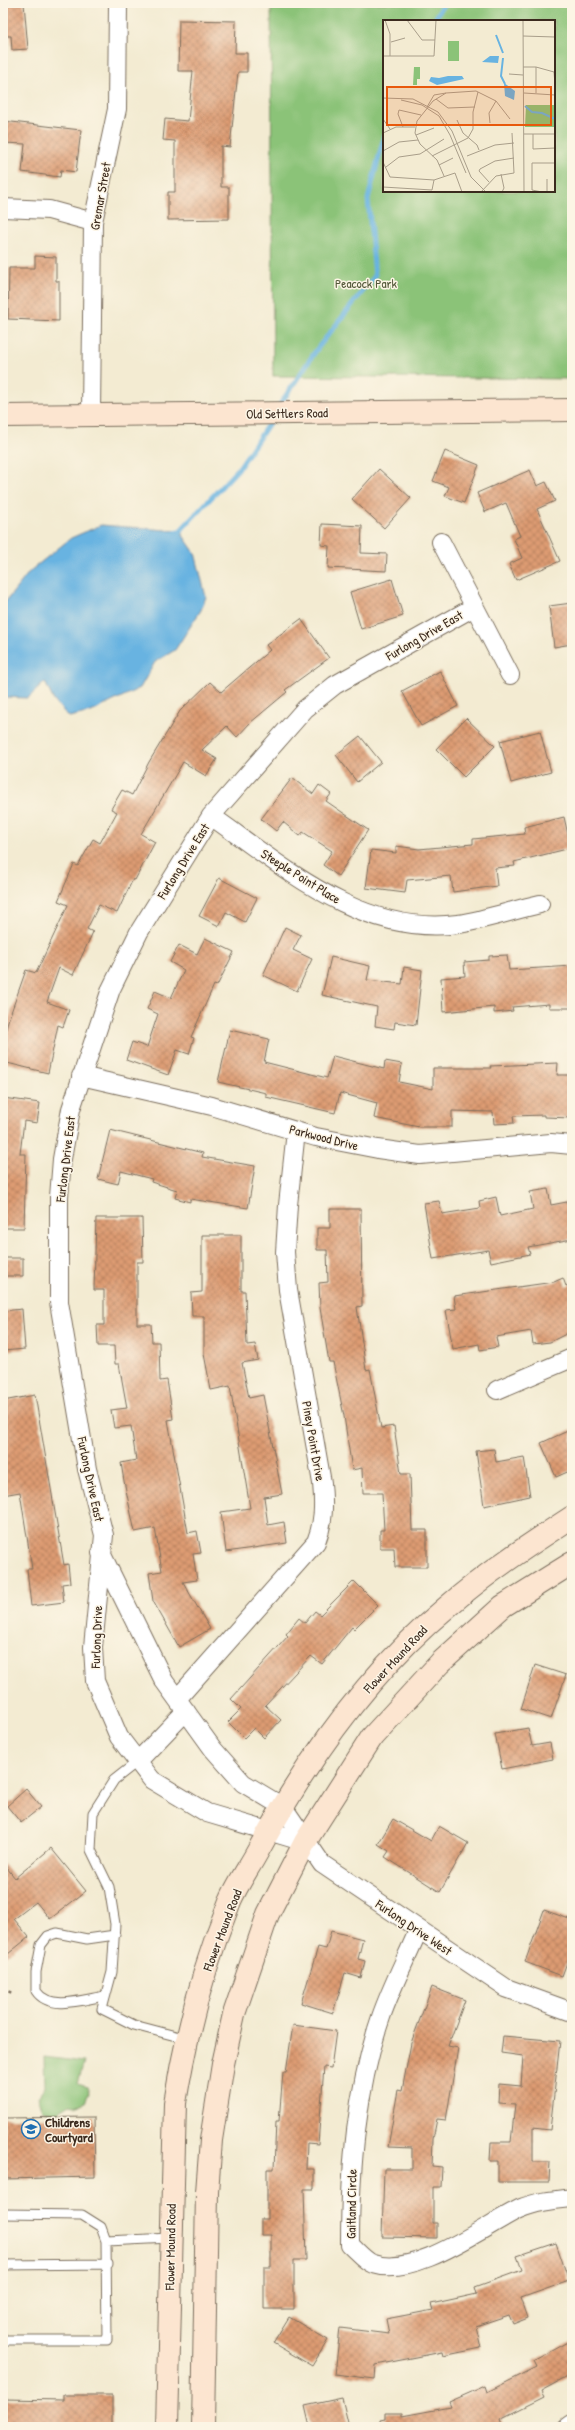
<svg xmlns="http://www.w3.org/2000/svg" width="575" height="2430" viewBox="0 0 575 2430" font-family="'Patrick Hand',sans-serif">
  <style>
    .green { fill: #8bc378; stroke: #63764b; fill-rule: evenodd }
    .water { fill: #68b3e1; stroke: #526e80 }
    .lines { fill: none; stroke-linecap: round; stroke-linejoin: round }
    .stream { stroke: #68b3e1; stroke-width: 5 }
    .building { fill: url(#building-cross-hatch) }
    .lane-casing { stroke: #7b6e5d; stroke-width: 11 }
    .street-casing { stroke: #7b6e5d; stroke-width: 20 }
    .secondary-casing { stroke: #7b6e5d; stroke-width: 24 }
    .path { stroke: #7b6e5d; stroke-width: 2.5; stroke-dasharray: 3 3; stroke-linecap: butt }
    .lane { stroke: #fff; stroke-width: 9 }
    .street { stroke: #fff; stroke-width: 18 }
    .secondary { stroke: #fce5d0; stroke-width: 22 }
    .labels { text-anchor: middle; stroke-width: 3; stroke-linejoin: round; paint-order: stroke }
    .street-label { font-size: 13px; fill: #3b2a1e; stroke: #fcf5e5 }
    .park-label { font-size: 13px; fill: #535839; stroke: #fcf5e5 }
    .poi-label { font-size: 13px; font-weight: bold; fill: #3b2a1e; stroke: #fcf5e5; text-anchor: start }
    .inset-river { fill: none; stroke: #68b3e1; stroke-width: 2 }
    .inset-road { fill: none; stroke: #a99e8a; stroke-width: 1 }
    .view { fill: #e8590c; fill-opacity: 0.15; stroke: #e8590c; stroke-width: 2 }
    .inset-edge { fill: none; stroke: #3b2a1e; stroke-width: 2 }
  </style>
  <defs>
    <pattern id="building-cross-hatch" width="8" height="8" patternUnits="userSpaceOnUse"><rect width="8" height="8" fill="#dd9b72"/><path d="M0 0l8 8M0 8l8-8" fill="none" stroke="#b47f5d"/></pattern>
  </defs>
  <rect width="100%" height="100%" fill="#fcf5e5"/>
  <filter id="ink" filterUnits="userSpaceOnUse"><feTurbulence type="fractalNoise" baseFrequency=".025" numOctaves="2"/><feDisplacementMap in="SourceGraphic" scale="8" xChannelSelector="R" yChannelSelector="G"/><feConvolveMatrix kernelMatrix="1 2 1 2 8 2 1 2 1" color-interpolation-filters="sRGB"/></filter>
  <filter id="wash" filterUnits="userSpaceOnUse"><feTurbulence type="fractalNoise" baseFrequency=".012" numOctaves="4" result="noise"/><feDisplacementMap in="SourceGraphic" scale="16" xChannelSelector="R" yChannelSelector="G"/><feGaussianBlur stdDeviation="0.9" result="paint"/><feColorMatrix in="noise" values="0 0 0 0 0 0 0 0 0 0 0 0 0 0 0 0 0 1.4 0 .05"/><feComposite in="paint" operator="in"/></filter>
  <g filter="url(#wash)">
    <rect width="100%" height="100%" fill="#f3ebd2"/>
    <path class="green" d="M271,3H572V379L273,376ZM384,21H554V191H384Z
      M44,2057L84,2062L78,2084L87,2087L89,2093L85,2102L74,2106L69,2105L54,2114L43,2109L38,2097L45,2087Z"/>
    <path class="water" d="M101,525L180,531L195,553L206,597L201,610L175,650L155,662L140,688L91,712L69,717L54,701L45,682L28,698L3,697V605L30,571L71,538Z"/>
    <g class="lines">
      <path class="stream" d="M434,21L444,3
        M279,406L317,349L375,276L368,199L384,137
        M174,533L180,531L239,468L271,420"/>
    </g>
    <g id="blocks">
      <path class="building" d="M3,3H24L28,49L12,50L11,36H3Z
        M179,20L236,21L235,53H247V72H238L230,147L221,146V187H229V219L168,220V192H175V141L163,140L165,119L188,121L193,71H178Z
        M3,121L81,130L76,172L61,170L60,177L22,172L25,144L3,143Z
        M35,256L56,257V281H59V321L8,319L9,268H35Z
        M445,451L479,465L464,503L445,496L449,487L433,481Z
        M379,469L411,498L384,528L352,499Z
        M530,470L537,486L546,482L555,501L537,509L560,561L516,580L509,564L522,558L514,539L520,536L506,503L485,512L477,493Z
        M322,524L362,526L361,553L387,554L386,571L328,568L329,546L321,545Z
        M392,579L403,616L361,629L350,592Z
        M572,603V644L554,647L549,606Z
        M301,619L329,658L285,690L287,692L250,723L237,737L227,726L202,750L217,759L206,776L183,762L141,834L155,842L135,880L133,879L117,913L99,905L87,929L93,932L73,975L59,968L47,1002L69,1010L63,1027L58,1025L48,1073L3,1062V1042L8,1021L26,970L36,973L68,905L58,901L74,864L78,866L93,839L100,843L117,812L111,809L122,790L132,795L149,762L180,711L210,682L221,692L270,650L266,645Z
        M440,671L458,706L421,726L402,691Z
        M466,718L495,746L464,777L436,749Z
        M540,731L551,772L511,783L500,741Z
        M360,736L381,762L357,782L336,755Z
        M292,778L313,794L319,785L331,794L326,801L368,830L338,876L323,865L332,851L303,832L300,836L283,822L276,831L261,819Z
        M564,817L571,848L514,862L515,866L495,868L497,886L453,892L451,876L407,880L405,893L366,888L371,850L396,853V846L419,849L473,844V839L525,834L524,827Z
        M219,878L257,898L245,922L226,912L219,926L199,916Z
        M285,927L301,935L293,950L312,959L297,991L263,975Z
        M205,938L234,952L217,986L214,985L191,1037L194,1038L189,1054L177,1050L168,1075L126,1060L132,1042L147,1047L158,1014L147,1009L155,991L171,998L184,970L170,962L179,945L197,954Z
        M507,955L509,970L572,966V1008H549V1004L512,1007L513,1011L494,1013V1007L443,1012L441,978L465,976L464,962L489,960V956Z
        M331,957L370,966L367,980L402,984L404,967L422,970L416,1025L395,1022L394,1029L375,1026L377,1007L322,995Z
        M230,1030L269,1039L264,1062L327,1078L333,1056L384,1069L385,1061L402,1064L399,1082L433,1089V1068H491L490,1066L558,1063L557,1075H572V1118L544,1117V1115L513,1116L514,1123L494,1124L493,1112L452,1111V1127H419L374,1118L377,1103L340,1093L335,1113L266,1097V1093L218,1082Z
        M3,1098L40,1103L37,1123L24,1121L20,1154H26L24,1228H3Z
        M110,1130L203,1153L202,1157L255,1166L248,1208L190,1199V1202L175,1198L177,1190L151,1182L152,1179L121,1171L118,1184L98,1179Z
        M548,1189L551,1205L572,1201V1239L528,1247L530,1254L491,1262L488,1250L433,1259L424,1203L439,1201L442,1214L480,1208L479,1201L496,1197L500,1216L533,1209L530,1192Z
        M330,1209H361L362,1306L357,1307L366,1370L370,1369L381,1428L394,1426L401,1474H410L412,1530H427V1567H395L394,1548H380V1530H384L382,1493H363L362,1468L352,1470L344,1416L333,1362H329L320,1308L319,1283L328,1282L327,1250H317V1228H330Z
        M96,1218H142L143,1262H137V1324H151L152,1342H159L160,1381L167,1380L173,1419L168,1420L188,1533L197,1531L201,1553L193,1554L197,1580L183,1582L210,1629L179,1647L153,1601L149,1573L162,1571L155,1528L135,1532L124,1481L121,1463L136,1460L131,1426L114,1428L111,1410L127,1408L119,1364H115L114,1346H98L97,1325H104V1290H94Z
        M202,1235H241V1291H245L247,1345L255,1344L258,1360L242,1363L249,1398L263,1395L282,1494L264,1497L268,1525L284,1522L287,1543L226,1552L221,1512L250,1508L230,1386L211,1390L204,1354V1316H192L191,1293L202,1292Z
        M3,1258H23V1276H3Z
        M563,1278L566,1286L572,1283V1331L550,1342L533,1344L531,1331L496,1337L498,1347L480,1350L479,1344L453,1349L446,1310L456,1309L454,1296L554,1282Z
        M22,1309L25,1349L3,1351V1311Z
        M35,1395L64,1565L68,1564L70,1583L62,1584L64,1602L31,1606L27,1569H32L20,1492L3,1495V1401Z
        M572,1429V1470L556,1477L541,1443Z
        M494,1449L496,1462L524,1457L530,1496L484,1506L476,1451Z
        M354,1581L378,1605L354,1629L352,1627L322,1664L311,1656L265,1705L281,1720L264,1738L254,1728L244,1738L228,1722L241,1709L231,1699L288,1636L286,1634L299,1618L305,1623L315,1611L320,1615Z
        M535,1665L566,1675L551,1719L521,1709Z
        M528,1728L532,1746L550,1743L553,1759L502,1769L495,1734Z
        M26,1789L41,1807L21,1823L7,1806Z
        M393,1819L431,1841L439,1826L468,1843L440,1892L385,1857L389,1851L378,1844Z
        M51,1848L86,1891L50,1919L36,1902L14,1919L29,1937L3,1958V1863L15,1878Z
        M544,1910L572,1920V1949L562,1976L525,1962Z
        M331,1931L363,1939L358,1959L365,1961L361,1978L345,1973L333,2013L301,2003L318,1947L326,1949Z
        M432,1987L465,2000L448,2046L458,2048L446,2120L437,2119L433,2139L432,2166L442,2167L441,2187H433V2223H437V2238L382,2237L384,2169H412V2148L388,2147L398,2090L402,2091L411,2043Z
        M293,2025L336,2031L331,2068L324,2067L318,2144L307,2143L306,2169H314V2189H304L306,2260H294V2309H264V2267H271V2235H261V2219H267V2169H274L276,2121H279L283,2072H286Z
        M503,2036L560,2041L550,2130L533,2128V2162H550L549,2182H498V2161H490L491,2142H511L515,2104L498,2103L499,2084L521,2086L523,2056L501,2053Z
        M94,2117L95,2177L3,2179V2118Z
        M556,2243L569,2281L521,2298L528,2318L513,2324L509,2315L476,2326L481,2348L443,2356L442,2352L376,2365L375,2379L335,2374L340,2328L389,2334L386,2319L433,2310L431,2304L477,2294L475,2287L522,2270L517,2256Z
        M289,2317L328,2340L312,2366L273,2343Z
        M572,2340V2374L541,2391L544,2397L500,2419L503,2427H380V2420L385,2419V2413H402V2416L451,2407L449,2402L485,2386L487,2392L537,2367L534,2361Z
        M64,2395H112V2427H3V2399L64,2400Z
        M342,2398L349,2427H310L305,2406Z"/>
    </g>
  </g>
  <g filter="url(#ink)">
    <use href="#blocks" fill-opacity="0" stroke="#7b6e5d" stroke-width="1"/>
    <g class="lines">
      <g class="lane-casing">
        <path id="lane" d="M137,1762L114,1780L93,1813L91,1850L109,1887L115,1924L112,1972L102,2009L134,2025L187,2039
          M105,1996C85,1999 50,2012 36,1991V1972L41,1945L48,1936L57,1933L87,1939L115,1935
          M3,2214L82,2215L101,2227L106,2241L171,2238
          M3,2265L108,2264
          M3,2340H107L106,2241"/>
      </g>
      <g class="street-casing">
        <path id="street" d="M3,208L49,210L93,222
          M91,415L93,222L117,109L118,3
          M441,542L510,675
          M211,816C284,867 362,937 458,924C485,920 513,910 540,904
          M81,1076L212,1106L316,1137L378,1149L420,1155L551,1143L572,1145
          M497,1390L572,1358
          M101,1553L164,1681L213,1749L243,1783L283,1807L322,1864L506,1988L572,2012
          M177,1699L316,1542C324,1522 324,1505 322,1483L288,1290L285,1252L288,1205L296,1131
          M137,1762L186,1711
          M305,1842L207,1813L152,1780L119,1737L95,1681L93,1647L104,1535L87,1469L59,1302V1197L62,1159L71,1109L111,989L139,932L211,816L305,709L335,685L474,607
          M418,1931C406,1959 391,1988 381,2017C356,2090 350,2168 350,2245C356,2250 365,2261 373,2264C416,2278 482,2227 519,2209C535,2202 554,2200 572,2198
          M568,2427L572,2424"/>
      </g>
      <g class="secondary-casing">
        <path id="secondary" d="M3,416L572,410
          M167,2427L175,2103C186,2034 204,1965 230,1901C238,1883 250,1866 259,1849C307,1760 368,1673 447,1607C486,1573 529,1545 572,1517
          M203,2427L207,2192L211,2140L223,2064L234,2014L268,1914L305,1842L372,1737L440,1663L503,1606L572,1563"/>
      </g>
      <path class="path" d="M3,1989L12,1993"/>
      <use href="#lane" class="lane"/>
      <use href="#street" class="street"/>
      <use href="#secondary" class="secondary"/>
    </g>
  </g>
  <defs>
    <g id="school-ring" transform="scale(1)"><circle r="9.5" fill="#fcf5e5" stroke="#1f6fb2" stroke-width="1.5"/><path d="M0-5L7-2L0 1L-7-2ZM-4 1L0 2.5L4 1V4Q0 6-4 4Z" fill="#1f6fb2"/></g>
  </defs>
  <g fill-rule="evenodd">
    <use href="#school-ring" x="31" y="2129"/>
  </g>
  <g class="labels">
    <g class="street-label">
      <text transform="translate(100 196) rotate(-80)" y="5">Gremar Street</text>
      <text transform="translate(287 413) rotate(-1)" y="5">Old Settlers Road</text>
      <text transform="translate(424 635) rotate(-30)" y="5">Furlong Drive East</text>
      <text transform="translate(183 861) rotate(-58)" y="5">Furlong Drive East</text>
      <text transform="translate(301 876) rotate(32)" y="5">Steeple Point Place</text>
      <text transform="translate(324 1137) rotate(14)" y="5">Parkwood Drive</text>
      <text transform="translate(65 1159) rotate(-83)" y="5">Furlong Drive East</text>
      <text transform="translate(314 1441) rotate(80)" y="5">Piney Point Drive</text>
      <text transform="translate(91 1479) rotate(78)" y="5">Furlong Drive East</text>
      <text transform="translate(96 1637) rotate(-88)" y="5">Furlong Drive</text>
      <text transform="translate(395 1659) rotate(-47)" y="5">Flower Mound Road</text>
      <text transform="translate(414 1927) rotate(34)" y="5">Furlong Drive West</text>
      <text transform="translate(222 1930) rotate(-69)" y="5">Flower Mound Road</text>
      <text transform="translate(351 2204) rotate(-89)" y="5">Gaitland Circle</text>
      <text transform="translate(170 2247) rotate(-89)" y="5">Flower Mound Road</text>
    </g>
    <g class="park-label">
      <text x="366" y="288">Peacock Park</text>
    </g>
    <g class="poi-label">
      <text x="45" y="2127">Childrens<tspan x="45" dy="15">Courtyard</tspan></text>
    </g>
  </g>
  <g transform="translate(383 20)">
    <rect width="172" height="172" fill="#f3ebd2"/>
    <path d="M65,21H76V41H65ZM31,47H37V59H34V65H30ZM143,85H172V107H142Z" fill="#8bc378"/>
    <path d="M107,36H116L115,43L99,42ZM65,56H79L81,59L54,65L46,61L48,57L56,58ZM121,63L132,71L131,80L122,76Z" fill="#68b3e1"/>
    <path class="inset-river" d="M113,15L120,33M120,38L118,56L122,64M142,86L149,92L159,93L172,99"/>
    <path class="inset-road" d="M2,0L7,14V36M24,0L39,20H52M140,0L141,172M140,16L172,17M8,22L22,18M0,36H51L53,0M140,47H153L171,52L172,65M153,47V73M0,50V63M126,54L140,55M141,73L172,75M0,78L30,79L55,92L69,111L88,157L103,172M53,79L65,88L92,87M18,80L39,85L56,96L67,115L83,153M44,87L51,75L63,73M0,99L7,109M74,100L80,113L94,125L96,130M107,103L106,93L113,81M20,107L15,94L16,90L38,95M0,113L13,107H32M141,114H172M150,114V129L172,128M33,115L51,108M0,131L16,122L35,120M49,136L85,118L90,109V92L95,72M84,136L112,125L131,123M0,142L7,157L51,160L72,153L79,172M56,145L70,138M3,147L16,137L37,134L61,119M118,154L121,168L119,172M61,156L54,140L37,124L32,113L34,101L50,81L63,73L93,71L113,81L127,99M164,159V172M106,162L96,151L97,149L112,141L131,138M0,167L49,170L51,160M98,172L113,156L131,153L129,113M159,172L149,170V143H172"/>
    <path class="view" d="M4,67H168V105H4Z"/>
    <rect width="172" height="172" class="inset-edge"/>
  </g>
  <rect width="575" height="2430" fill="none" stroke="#fcf5e5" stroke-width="16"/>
</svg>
